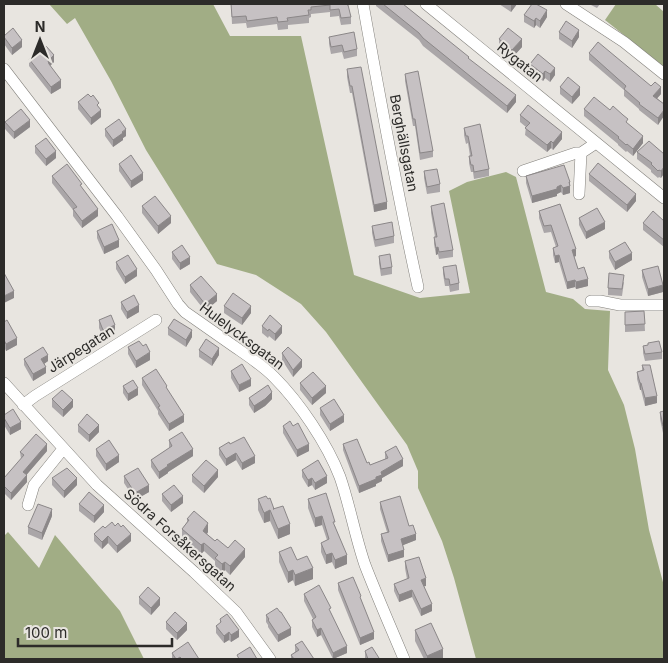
<svg xmlns="http://www.w3.org/2000/svg" width="668" height="663" viewBox="0 0 668 663" font-family="Inter,sans-serif">
  <style>
    .forest { fill: #a1ad85 }
    .lines { fill: none; stroke-linecap: round; stroke-linejoin: round }
    .minor-casing { stroke: #83817c; stroke-width: 12 }
    .minor { stroke: #fff; stroke-width: 11 }
    .wall { fill: #aaa6a8 }
    .shaded-wall { fill: #8b8788 }
    .building { fill: #c6c1c3; stroke: #8b8788 }
    .labels { text-anchor: middle; stroke-width: 4; stroke-linejoin: round; paint-order: stroke }
    .street-label { font-size: 14px; fill: #2c2b29; stroke: #e8e5e0 }
  </style>
  <rect width="100%" height="100%" fill="#e8e5e0"/>
  <path class="forest" d="M49,4H213L230,36H301L354,275L420,298L470,293L449,191L467,182L506,172L516,177L546,292L573,299L585,309L610,311L608,370L624,405L635,449L649,530L664,586V659H476L454,578L442,541L418,488V471L407,445L326,332L301,304L256,275L217,264L146,150L111,81L75,18L67,24Z
    M616,4H655L664,12V67L605,20Z
    M8,532L39,568L55,535L120,611L144,659H4V536Z"/>
  <g class="lines">
    <g class="minor-casing">
      <path id="minor" d="M363,4C380,99 397,193 418,287
        M426,4L664,198
        M566,4L624,42L664,74
        M4,69L117,216L156,270L178,304L185,312C202,324 218,335 235,347C248,356 262,365 274,377C299,402 327,443 340,477C350,506 355,536 365,565C377,596 391,628 404,659
        M523,171L576,153H581
        M579,194L581,153L596,143
        M591,301H600L620,305H664
        M4,383L97,485L194,572L236,612L270,659
        M23,405L35,396L156,320
        M28,505L34,485L63,449"/>
    </g>
    <use href="#minor" class="minor"/>
  </g>
  <path class="wall" d="M231,4H347L351,17V24L341,25L339,16L330,17V12L311,14V17L309,18V23L288,25V29L278,30L277,24L247,28L246,23L232,24Z
    M376,4H403L469,59L516,102L507,113L423,46L419,40L376,6Z
    M499,4H517L511,12Z
    M589,4H600L597,8Z
    M524,15L547,17L540,28L536,25L534,28L524,22Z
    M559,32L579,37L572,48L559,39Z
    M4,36L22,47L12,55L4,44Z
    M329,37L357,49V56L344,59L342,52L331,54L329,44Z
    M499,39L522,47L512,58L499,46Z
    M589,53L661,94L657,98L664,104L658,125L639,110V109L624,96V90L589,60Z
    M29,59L54,62L50,65L61,88L51,94L29,66Z
    M530,64L555,75L550,82L545,78L543,81L530,71Z
    M347,69L387,209L374,212L352,93H350L347,77Z
    M405,74L433,151V157L420,160L415,126H413L405,81Z
    M560,87L580,95L572,104L560,94Z
    M78,102L99,107L101,117L91,125L78,109Z
    M584,109L628,124L643,143L633,156L627,151L626,152L618,145V144L584,116Z
    M520,115L562,139L553,150L551,148L547,152L525,135L526,127L520,122Z
    M5,122L30,127L14,139L5,129Z
    M464,128L489,169V176L474,179L473,172H471L469,163V156H470L468,143L466,144L464,135Z
    M105,129L126,136L123,138V140L113,147L105,136Z
    M35,146L56,158L46,166L35,153Z
    M637,152L664,154L661,178L659,177L658,178L651,172V170L637,159Z
    M119,164L143,180L131,188L119,171Z
    M424,171L440,184V192L427,194L424,178Z
    M589,174L636,201L627,212L589,181Z
    M52,176L82,188L98,216L82,228L73,216V210L52,183Z
    M526,176L570,182V193L563,195L561,192L557,194V196L532,203L526,183Z
    M560,204L576,256L574,257L578,269L588,286L576,289L575,287L567,289L559,262L555,263L553,255V248L556,247L551,232L544,233L539,218V211Z
    M142,206L171,223L158,234L142,213Z
    M431,206L453,250V257L439,259L438,254L436,255L434,244V237H435L431,213Z
    M579,218L605,229L586,239L579,225Z
    M664,221V247L643,230V223Z
    M372,226L394,236V243L375,247L372,233Z
    M97,231L119,247L104,254L97,238Z
    M609,251L632,260L615,270L609,258Z
    M172,252L190,264L180,270L172,259Z
    M379,256L392,267V274L381,276L379,263Z
    M116,262L137,276L125,284L116,269Z
    M443,267L459,283V290L450,292L449,286H445L443,274Z
    M642,270L663,292L648,296L642,277Z
    M624,282L622,296L608,295V288Z
    M190,285L217,301L205,311L190,292Z
    M121,302L139,312L127,319L121,309Z
    M224,306L251,313L242,325L224,313Z
    M644,311L645,331L625,332V312Z
    M99,320L115,332L103,337L99,328Z
    M4,322L17,345L6,351L4,347Z
    M262,326L282,333L275,341L269,336L268,338L262,333Z
    M168,328L192,337L186,347L168,335Z
    M648,345L662,352V359L645,361L643,353V346Z
    M128,347L150,360L136,368L128,354Z
    M199,350L219,355L212,366L199,357Z
    M282,353L302,367L293,377L282,360Z
    M24,359L48,361L44,364L46,373L33,381L24,365Z
    M642,365L657,403L645,406L641,390H640L637,379V372L642,371Z
    M231,371L251,386L239,392L231,378Z
    M142,378L167,389L184,422L169,431L158,414V411L142,385Z
    M300,383L326,393L312,405L300,390Z
    M123,386L138,395L128,401L123,393Z
    M249,398L272,399L265,406L254,413L249,405Z
    M52,399L73,407L63,417L52,407Z
    M320,408L344,422L330,431L320,415Z
    M664,411V433H663L660,419V412Z
    M4,415L21,429L10,435L4,425Z
    M78,425L99,432L89,442L78,432Z
    M283,426H293L309,451L297,457L283,433Z
    M169,440L193,456L168,472V473L159,479L151,467V460L169,448Z
    M230,444L255,463L242,470L236,460L226,466L219,455V448Z
    M343,444L367,463L370,465L385,459V452L403,466L382,478V481L376,484V486L359,493L343,450Z
    M96,449L119,462L106,471L96,456Z
    M47,451L26,475L27,482L11,500L4,493V478L21,459L20,452Z
    M302,470L327,483L315,490L312,485L308,487L302,477Z
    M192,475L218,477L204,493L192,482Z
    M124,476L149,492L135,500L124,483Z
    M52,478L77,485L64,498L52,485Z
    M162,494L183,503L171,512L162,501Z
    M258,499H268L290,534L278,539L270,521L264,523L258,510Z
    M308,499L335,526L347,564L335,569L332,562L326,564L321,552V543L327,540L322,525L315,527L308,508Z
    M380,502L409,526L416,540L403,545L404,557L388,562L381,541V534L387,532L380,509Z
    M79,504L104,512L94,523L79,511Z
    M52,516L42,540L28,534V527Z
    M187,519L208,532L207,534L215,541L245,557L230,575L225,570L222,573L215,566V561L204,551L201,554L182,537V529L187,522Z
    M105,528L131,541L117,553L108,543L102,549L94,541V534Z
    M279,552L297,560L313,579L295,586L293,580L288,583L279,562Z
    M405,561L426,586H424L432,611L421,616L412,597L399,602L394,591V584L407,579L405,568Z
    M338,583L361,599L374,639L360,645L338,590Z
    M304,594L331,613L347,653L333,659L321,635L317,637L312,627V620L313,619L304,601Z
    M139,597L160,605L151,615L139,604Z
    M266,615L291,635L278,642L268,627V625L266,622Z
    M220,619L239,637L231,642L229,640L224,643L216,633V626L220,623Z
    M166,622L187,630L177,640L166,629Z
    M415,630L443,659H424L415,641Z
    M295,645L314,659H291V655L295,652Z
    M365,651L379,659H365Z
    M172,653L199,659H172Z"/>
  <path class="shaded-wall" d="M512,4H517L511,12V5Z
    M547,10V17L540,28V21Z
    M536,18V25L534,28V21Z
    M579,30V37L572,48V41Z
    M522,39V47L512,58V50Z
    M22,40V47L12,55V48Z
    M54,55V62L48,68V61Z
    M555,68V75L550,82V74Z
    M545,71V78L543,81V74Z
    M61,80V88L51,94V87Z
    M580,87V95L572,104V97Z
    M661,87V94L653,103V96Z
    M516,95V102L507,113V106Z
    M101,110V117L91,125V118Z
    M664,110V116L658,125V118Z
    M30,120V127L14,139V132Z
    M126,129V136L123,138V140L113,147V140Z
    M562,132V139L553,150V143Z
    M643,136V143L633,156V149Z
    M551,141V148L547,152V145Z
    M56,151V158L46,166V159Z
    M664,167V174L661,178V171Z
    M143,173V180L131,188V181Z
    M569,182H570V193L563,195V188Z
    M561,185V192L557,194V196L532,203V196Z
    M636,194V201L627,212V205Z
    M387,202V209L374,212V205Z
    M98,209V216L82,228V221Z
    M171,216V223L158,234V226Z
    M605,222V229L586,239V232Z
    M119,240V247L104,254V247Z
    M438,247V254L436,255V248Z
    M576,249V256L572,257V250Z
    M632,253V260L615,270V262Z
    M559,255V262L555,263V256Z
    M190,257V264L180,270V263Z
    M137,269V276L125,284V277Z
    M588,279V286L576,289V282Z
    M575,280V287L567,289V282Z
    M663,285V292L648,296V289Z
    M14,291V298L4,303V296Z
    M217,294V301L205,311V304Z
    M139,305V312L127,319V312Z
    M251,306V313L242,325V318Z
    M115,325V332L103,337V330Z
    M282,326V333L275,341V334Z
    M192,330V337L186,347V340Z
    M17,338V345L6,351V344Z
    M219,348V355L212,366V359Z
    M150,352V360L136,368V361Z
    M48,355V361L41,366V359Z
    M302,360V367L293,377V370Z
    M46,367V373L33,381V374Z
    M251,379V386L239,392V385Z
    M640,383H641V390H640Z
    M326,386V393L312,405V398Z
    M138,388V395L128,401V394Z
    M272,392V399L265,406L254,413V406Z
    M657,396V403L645,406V398Z
    M73,400V407L63,417V410Z
    M184,415V422L169,431V424Z
    M344,415V422L330,431V424Z
    M21,422V429L10,435V428Z
    M99,425V432L89,442V435Z
    M47,444V451L23,479V472Z
    M309,444V451L297,457V450Z
    M193,449V456L168,472V473L159,479V472L167,465Z
    M236,453V460L226,466V459Z
    M119,455V462L106,471V464Z
    M255,456V463L242,470V463Z
    M403,459V466L382,478V481L376,484V486L359,493V486L376,477L381,472Z
    M218,470V477L204,493V486Z
    M27,475V482L11,500V493Z
    M327,476V483L315,490V483Z
    M77,478V485L64,498V491Z
    M312,478V485L308,487V480Z
    M149,485V492L135,500V493Z
    M183,496V503L171,512V505Z
    M104,505V512L94,523V516Z
    M52,509V516L42,540V533Z
    M270,510V521L264,523V513Z
    M322,516V525L315,527V518Z
    M208,523V532L203,540V531Z
    M290,524V534L278,539V529Z
    M131,534V541L117,553V546Z
    M416,534V540L401,546V539Z
    M108,536V543L102,549V542Z
    M204,543V551L201,554V545Z
    M245,549V557L230,575V566Z
    M404,550V557L388,562V555Z
    M332,553V562L326,564V555Z
    M347,555V564L335,569V560Z
    M225,562V570L222,573V564Z
    M313,568V579L295,586V575Z
    M293,570V580L288,583V572Z
    M426,578V586L421,587V580Z
    M412,590V597L399,602V595Z
    M160,598V605L151,615V608Z
    M432,604V611L421,616V609Z
    M187,623V630L177,640V633Z
    M291,628V635L278,642V635Z
    M321,628V635L317,637V630Z
    M239,630V637L231,642V635Z
    M229,632V640L224,643V636Z
    M374,632V639L360,645V638Z
    M347,646V653L333,659V653Z
    M443,649V659H427V656Z"/>
  <path class="building" d="M231,4H347V5H348L351,17L341,18L339,9L330,10V5L311,7V10H308L309,15L287,18L288,21L278,22L277,17L247,21L246,16L232,17Z
    M383,4H403L469,57L468,58L516,95L507,106L423,38L419,33Z
    M532,4H536L547,10L540,21L536,18L534,21L524,15Z
    M566,21L579,30L572,41L559,32Z
    M13,28L22,40L12,48L4,37V36Z
    M508,28L522,39L512,50L499,39Z
    M354,32L357,49L344,52L342,45L331,47L329,37Z
    M598,42L651,86L655,82L661,87L653,96L664,104V110L658,118L639,104L640,103L624,89L626,86L589,53Z
    M46,46L54,55L48,61L49,64L61,80L51,87L29,59Z
    M538,54L555,68L550,74L545,71L543,74L530,64Z
    M361,67L387,202L374,205L352,86H350L347,69Z
    M418,71L433,151L420,153L415,119H413L405,74Z
    M568,77L580,87L572,97L560,87Z
    M88,94L91,97L93,95L99,103L97,105L101,110L91,118L78,102Z
    M594,97L610,110L613,106L623,115L628,119L626,122L643,136L633,149L627,144L626,145L618,138L619,137L584,109Z
    M528,105L562,132L553,143L551,141L547,145L525,128L530,123L520,115Z
    M21,109L30,120L14,132L5,122Z
    M119,119L126,129L122,132L123,133L113,140L105,129Z
    M480,124L489,169L474,172L473,165H471L469,156H472L468,136H466L464,128Z
    M46,138L56,151L46,159L35,146Z
    M649,141L664,154V167L661,171L659,170L658,171L651,164L652,163L637,152Z
    M131,155L143,173L131,181L119,164Z
    M598,163L636,194L627,205L589,174Z
    M67,164L82,184L80,185L98,209L82,221L73,209L77,207L52,176Z
    M564,165L570,182H569L570,186L563,188L561,185L557,187V189L532,196L526,176Z
    M437,169L440,184L427,187L424,171Z
    M155,196L171,216L158,226L142,206Z
    M444,203L453,250L439,252L438,247L436,248L434,237H437L431,206Z
    M560,204L576,249L572,250L578,269L584,267L588,279L576,282L575,280L567,282L559,255L555,256L553,248L558,246L551,225L544,226L539,211Z
    M597,208L605,222L586,232L579,218Z
    M653,211L664,221V240L643,223Z
    M392,222L394,236L375,240L372,226Z
    M112,224L119,240L104,247L97,231Z
    M625,242L632,253L615,262L609,251Z
    M182,245L190,257L180,263L172,252Z
    M390,254L392,267L381,269L379,256Z
    M128,255L137,269L125,277L116,262Z
    M456,265L459,283L450,285L449,279H445L443,267Z
    M658,266L663,285L648,289L642,270Z
    M4,273L14,291L4,296Z
    M609,273L624,275L622,289L608,288Z
    M201,276L217,294L205,304L190,285Z
    M233,293L251,306L242,318L224,306Z
    M134,295L139,305L127,312L121,302Z
    M644,311L645,324L625,325V312Z
    M111,315L115,325L103,330L99,320Z
    M270,315L282,326L275,334L269,329L268,331L262,326Z
    M174,319L192,330L186,340L168,328Z
    M7,320L17,338L6,344L4,340V322Z
    M206,339L219,348L212,359L199,350Z
    M139,341L143,346L146,344L150,352L136,361L128,347Z
    M659,341L662,352L645,354L643,346L648,345V343Z
    M43,347L48,355L41,359L46,367L33,374L24,359Z
    M288,347L302,360L293,370L282,353Z
    M242,364L251,379L239,385L231,371Z
    M642,365H650L657,396L645,398L641,383H640L637,372L644,370Z
    M156,369L167,386L166,387L184,415L169,424L158,407L160,406L142,378Z
    M313,372L326,386L312,398L300,383Z
    M133,380L138,388L128,394L123,386Z
    M268,385L272,392L265,399L254,406L249,398Z
    M62,390L73,400L63,410L52,399Z
    M334,399L344,415L330,424L320,408Z
    M13,409L21,422L10,428L4,418V415Z
    M664,411V426H663L660,412Z
    M87,414L99,425L89,435L78,425Z
    M290,421L293,426L298,423L309,444L297,450L283,426Z
    M182,432L193,449L167,465L168,466L159,472L151,460L172,446L169,440Z
    M36,434L47,444L23,472L27,475L11,493L4,486V478L24,455L20,452Z
    M244,437L255,456L242,463L236,453L226,459L219,448L229,442L230,444Z
    M357,439L367,463L369,462L370,465L388,458L385,452L396,446L403,459L381,472L382,475L376,477V479L359,486L343,444Z
    M109,440L119,455L106,464L96,449Z
    M206,460L218,470L204,486L192,475Z
    M318,460L327,476L315,483L312,478L308,480L302,470Z
    M67,468L77,478L64,491L52,478Z
    M138,468L149,485L135,493L124,476Z
    M174,485L183,496L171,505L162,494Z
    M89,492L104,505L94,516L79,504Z
    M326,493L335,522H333L347,555L335,560L332,553L326,555L321,543L329,539L322,516L315,518L308,499Z
    M266,496L268,499L270,498L274,509H273L283,506L290,524L278,529L270,510L264,513L258,499Z
    M400,496L409,526L413,525L416,534L401,539L404,550L388,555L381,534L389,532L380,502Z
    M38,504L52,509L42,533L28,527Z
    M194,511L208,523L203,531L215,541L217,539L228,548L235,540L245,549L230,566L225,562L222,564L215,558L218,555L204,543L201,545L182,529L189,520L187,519Z
    M112,522L115,526L118,523L121,527L123,525L131,534L117,546L108,536L102,542L94,534L103,526L105,528Z
    M291,547L297,560L307,556L313,568L295,575L293,570L288,572L279,552Z
    M419,557L426,578L421,580L432,604L421,609L412,590L399,595L394,584L409,578L405,561Z
    M353,577L361,596L360,597L374,632L360,638L338,583Z
    M319,585L331,608L329,609L347,646L333,653L321,628L317,630L312,620L316,617L304,594Z
    M148,587L160,598L151,608L139,597Z
    M277,608L280,612H281L291,628L278,635L268,620L269,619L266,615Z
    M175,612L187,623L177,633L166,622Z
    M227,614L239,630L231,635L229,632L224,636L216,626L221,622L220,619Z
    M431,623L443,649L427,656L415,630Z
    M302,641L314,659H294L291,655L299,650L295,645Z
    M188,642L199,659H182L180,657L177,659H176L172,653Z
    M250,647L257,659H239L237,655Z
    M372,647L379,658L377,659H368L365,651Z"/>
  <g class="labels">
    <g class="street-label">
      <text transform="translate(520 62) rotate(39)" y="5">Rygatan</text>
      <text transform="translate(404 143) rotate(79)" y="5">Berghällsgatan</text>
      <text transform="translate(242 336) rotate(37)" y="5">Hulelycksgatan</text>
      <text transform="translate(81 349) rotate(-32)" y="5">Järpegatan</text>
      <text transform="translate(180 540) rotate(42)" y="5">Södra Forsåkersgatan</text>
    </g>
  </g>
  <rect width="668" height="663" fill="none" stroke="#2c2b29" stroke-width="10"/>
  <g transform="translate(40 40)" stroke="#e8e5e0" stroke-width="4" paint-order="stroke">
  <path d="M0-4L9 19L0 12L-9 19Z" fill="#2c2b29"/>
  <text y="-8" font-size="14" font-weight="bold" text-anchor="middle" fill="#2c2b29">N</text>
  </g>
  <path d="M18 638v8h154v-8" fill="none" stroke="#2c2b29" stroke-width="2.5"/>
  <text x="25" y="638" font-size="15" fill="#2c2b29" stroke="#e8e5e0" stroke-width="4" paint-order="stroke">100 m</text>
</svg>
